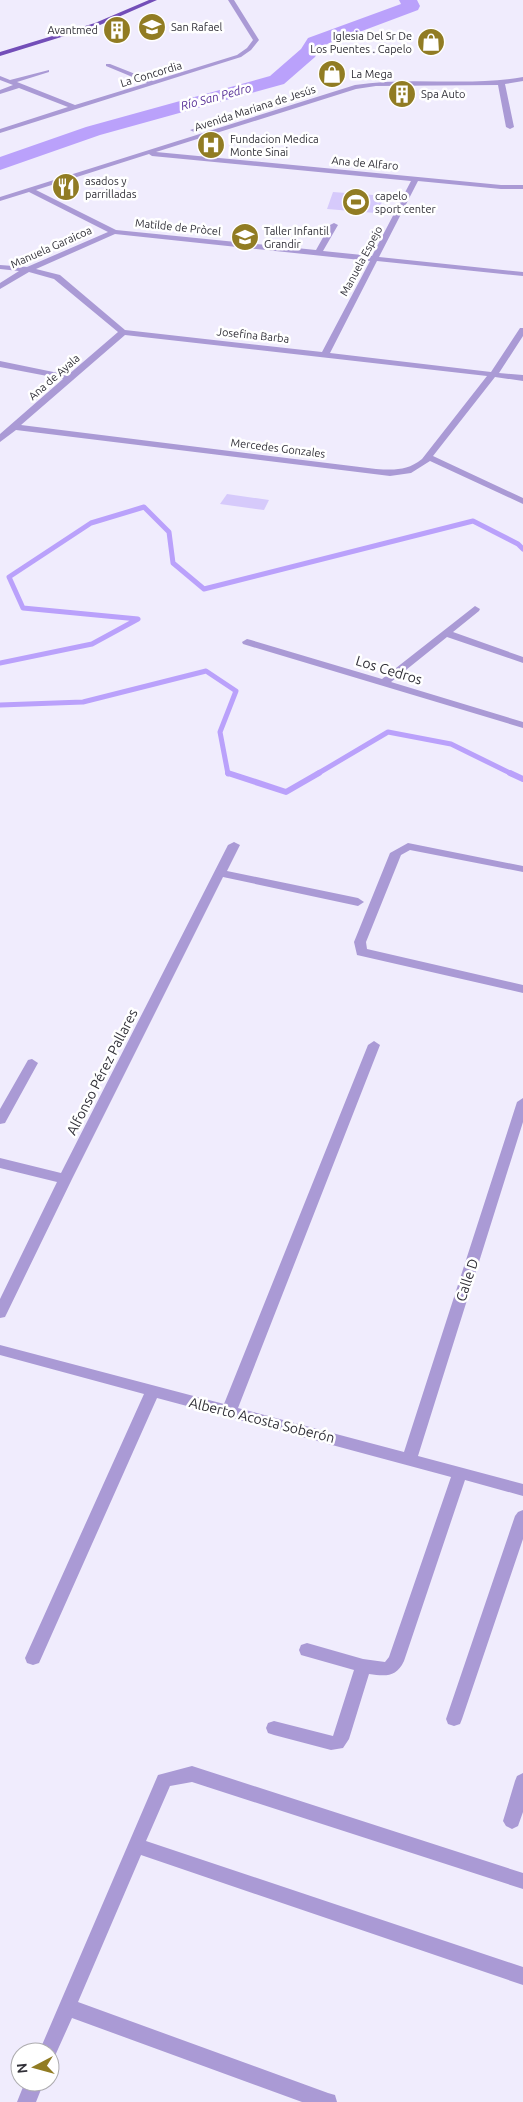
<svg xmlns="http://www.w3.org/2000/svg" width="523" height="2102" viewBox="0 0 523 2102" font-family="Ubuntu,sans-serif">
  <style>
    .green { fill: #d6cafb }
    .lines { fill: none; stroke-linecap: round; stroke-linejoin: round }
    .stream-far1 { stroke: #baa1fb; stroke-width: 5 }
    .stream { stroke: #baa1fb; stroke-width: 6 }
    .river { fill: #baa1fb; fill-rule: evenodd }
    .minor { fill: #aa9ad5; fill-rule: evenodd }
    .major { fill: #734eb8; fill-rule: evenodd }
    .labels { text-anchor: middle; stroke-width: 5; stroke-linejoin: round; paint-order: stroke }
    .far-poi-label { font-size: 11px; fill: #313038; stroke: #fff; text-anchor: start }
    .far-street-label { font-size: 11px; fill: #313038; stroke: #fff }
    .far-water-label { font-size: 12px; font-style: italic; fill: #593298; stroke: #fff }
    .street-label { font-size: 14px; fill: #313038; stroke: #fff }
  </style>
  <rect width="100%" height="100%" fill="#f0ecfd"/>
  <path class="green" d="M333,192L386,196L375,213L327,209Z
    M227,494L269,500L264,510L220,504Z"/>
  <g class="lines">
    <path class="stream-far1" d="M0,663L92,644L138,619L23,608L9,577L91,523L144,507L169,532L173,563L204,589L473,521L518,544L523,549
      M0,705L83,702L206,671L236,691L220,732L228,774
      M317,774L388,732L451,744L512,774"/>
    <path class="stream" d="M228,773L286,792L319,773
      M510,773L523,779"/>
    <path class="river" d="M399,0H417L420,6L418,10L322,46L315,57L284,84L100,135L0,170V157L86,127L270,76L301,49L308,38L401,4Z"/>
    <path class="minor" d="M228,0H234L259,40L251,50L241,57L0,133V129L68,107L19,88L0,94V90L13,85L0,80V76L10,80L49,70V72L17,82L75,105L147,83L106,66V64H110L153,81L237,55L247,48L253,40Z
      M523,77V81L505,84L514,127L510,129L506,127L498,85L376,86L356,89L156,152L501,185H523V189H501L418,181L379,257L523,272V276L377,261L330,353L491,372L520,328H523V336L499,373L523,375V381L495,377L433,456L523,498V504L430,461L411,473L390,476L16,430L0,442V434L63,379L0,367V361L68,375L118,332L54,279L29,272L0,289V283L19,271L0,269V265L27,267L108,232L29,192L0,201V197L355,85C411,76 467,87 523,77ZM149,154L152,156L411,181L372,256L323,251L338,225L334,223L330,225L316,250L116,230L36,190ZM115,234L370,261L322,352L125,330L60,275L36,269ZM125,335L487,376L422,459C407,471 394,470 376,469L21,425Z
      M237,115L241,117L239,118L194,132L190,130Z
      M475,606L480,609L479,611L453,632L523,657V663L447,637L391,682L523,722V728L243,644L242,642L247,639L251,640L382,679Z
      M234,842L240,845L227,871L358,898L364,902L358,906L223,877L72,1179L7,1313L5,1317L0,1318V1299L57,1182L0,1168V1158L61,1173L228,845Z
      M408,843L523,866V872L410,850L401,855L366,942L367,949L523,985V993L357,955L354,942L390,853Z
      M374,1041L380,1045L238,1408L404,1452L517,1102L523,1098V1122L418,1456L523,1484V1496L465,1480L404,1661C396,1678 385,1676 369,1674L349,1739L343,1748L331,1750L274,1735L268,1733L266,1728L268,1723L274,1721L333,1736L354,1670L301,1655L299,1650L301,1645L307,1643L363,1659L385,1662L389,1657L451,1477L157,1398L39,1663L33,1665L27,1663L25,1658L144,1394L0,1355V1345L224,1404L368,1045Z
      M32,1059L38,1063L5,1123L0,1124V1109L28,1060Z
      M523,1510V1539L462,1719L460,1724L454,1726L448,1724L446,1719L515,1516L518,1512Z
      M192,1766L523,1873V1889L192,1782L170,1786L146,1841L523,1967V1985L141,1855L78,2002L328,2093L335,2095L337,2102H302L72,2018L54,2058L50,2060V2052H39L158,1775Z
      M523,1773V1812L518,1826L512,1829L506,1826L503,1821L515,1781L517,1776Z
      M25,2082H44L36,2102H17Z"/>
    <path class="major" d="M149,0H157L100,25L0,56V52L95,23Z"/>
  </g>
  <defs>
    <g id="school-disc" transform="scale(1.4375)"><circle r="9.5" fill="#917c23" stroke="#fff"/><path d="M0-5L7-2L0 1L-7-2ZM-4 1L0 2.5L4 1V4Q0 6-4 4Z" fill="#fff"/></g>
    <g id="building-disc" transform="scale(1.4375)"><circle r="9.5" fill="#917c23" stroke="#fff"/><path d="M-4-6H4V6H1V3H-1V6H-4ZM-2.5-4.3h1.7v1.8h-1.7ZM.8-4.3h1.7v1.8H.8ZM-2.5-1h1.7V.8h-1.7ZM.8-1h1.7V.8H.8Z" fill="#fff"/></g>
    <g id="shop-disc" transform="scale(1.4375)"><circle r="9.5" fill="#917c23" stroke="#fff"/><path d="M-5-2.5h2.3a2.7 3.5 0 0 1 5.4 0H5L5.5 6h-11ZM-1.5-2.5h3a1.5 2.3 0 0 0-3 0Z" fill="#fff"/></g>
    <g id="hospital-disc" transform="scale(1.4375)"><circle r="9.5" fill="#917c23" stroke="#fff"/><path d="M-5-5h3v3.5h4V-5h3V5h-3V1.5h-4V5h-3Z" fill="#fff"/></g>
    <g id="restaurant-disc" transform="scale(1.4375)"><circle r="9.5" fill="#917c23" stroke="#fff"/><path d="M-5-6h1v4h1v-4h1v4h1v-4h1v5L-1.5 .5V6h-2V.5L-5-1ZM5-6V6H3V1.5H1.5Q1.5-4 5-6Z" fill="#fff"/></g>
    <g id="stadium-disc" transform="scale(1.4375)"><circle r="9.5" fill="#917c23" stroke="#fff"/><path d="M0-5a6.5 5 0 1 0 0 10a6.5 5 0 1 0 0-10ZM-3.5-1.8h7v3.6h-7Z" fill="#fff"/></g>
  </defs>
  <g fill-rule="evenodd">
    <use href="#school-disc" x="152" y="27"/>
    <use href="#building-disc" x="117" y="30"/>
    <use href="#shop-disc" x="431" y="42"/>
    <use href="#shop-disc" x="332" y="74"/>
    <use href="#building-disc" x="402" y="94"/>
    <use href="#hospital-disc" x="211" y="145"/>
    <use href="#restaurant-disc" x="66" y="187"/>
    <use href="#stadium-disc" x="356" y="202"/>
    <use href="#school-disc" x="245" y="237"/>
  </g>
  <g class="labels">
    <g class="far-poi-label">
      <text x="171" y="31">San Rafael</text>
      <text x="98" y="34" text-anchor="end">Avantmed</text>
      <text x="412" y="40" text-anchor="end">Iglesia Del Sr De<tspan x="412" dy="13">Los Puentes . Capelo</tspan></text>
      <text x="351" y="78">La Mega</text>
      <text x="421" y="98">Spa Auto</text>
      <text x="230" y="143">Fundacion Medica<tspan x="230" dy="13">Monte Sinai</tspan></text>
      <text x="85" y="185">asados y<tspan x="85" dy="13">parrilladas</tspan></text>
      <text x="375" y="200">capelo<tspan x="375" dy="13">sport center</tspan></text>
      <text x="264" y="235">Taller Infantil<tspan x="264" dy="13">Grandir</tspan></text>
    </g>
    <g class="far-street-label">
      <text transform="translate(151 74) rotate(-17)" y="4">La Concordia</text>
      <text transform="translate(255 108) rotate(-18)" y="4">Avenida Mariana de Jesús</text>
      <text transform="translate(365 163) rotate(5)" y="4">Ana de Alfaro</text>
      <text transform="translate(178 227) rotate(6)" y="4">Matilde de Pròcel</text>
      <text transform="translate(51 247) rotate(-24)" y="4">Manuela Garaicoa</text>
      <text transform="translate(361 261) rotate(-62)" y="4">Manuela Espejo</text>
      <text transform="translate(253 335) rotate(6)" y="4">Josefina Barba</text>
      <text transform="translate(54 377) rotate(-41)" y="4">Ana de Ayala</text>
      <text transform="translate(278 448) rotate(7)" y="4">Mercedes Gonzales</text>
    </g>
    <g class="far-water-label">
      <text transform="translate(216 97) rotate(-15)" y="4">Río San Pedro</text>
    </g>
    <g class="street-label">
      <text transform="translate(389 670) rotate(17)" y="5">Los Cedros</text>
      <text transform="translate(102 1072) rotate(-63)" y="5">Alfonso Pérez Pallares</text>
      <text transform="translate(467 1280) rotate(-72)" y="5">Calle D</text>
      <text transform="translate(262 1420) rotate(14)" y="5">Alberto Acosta Soberón</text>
    </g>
  </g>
  <g transform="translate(35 2067) rotate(264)"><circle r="24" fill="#ffffff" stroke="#adacaf"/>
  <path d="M0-4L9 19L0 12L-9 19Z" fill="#917c23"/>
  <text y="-8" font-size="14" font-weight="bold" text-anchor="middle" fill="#313038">N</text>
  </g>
</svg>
